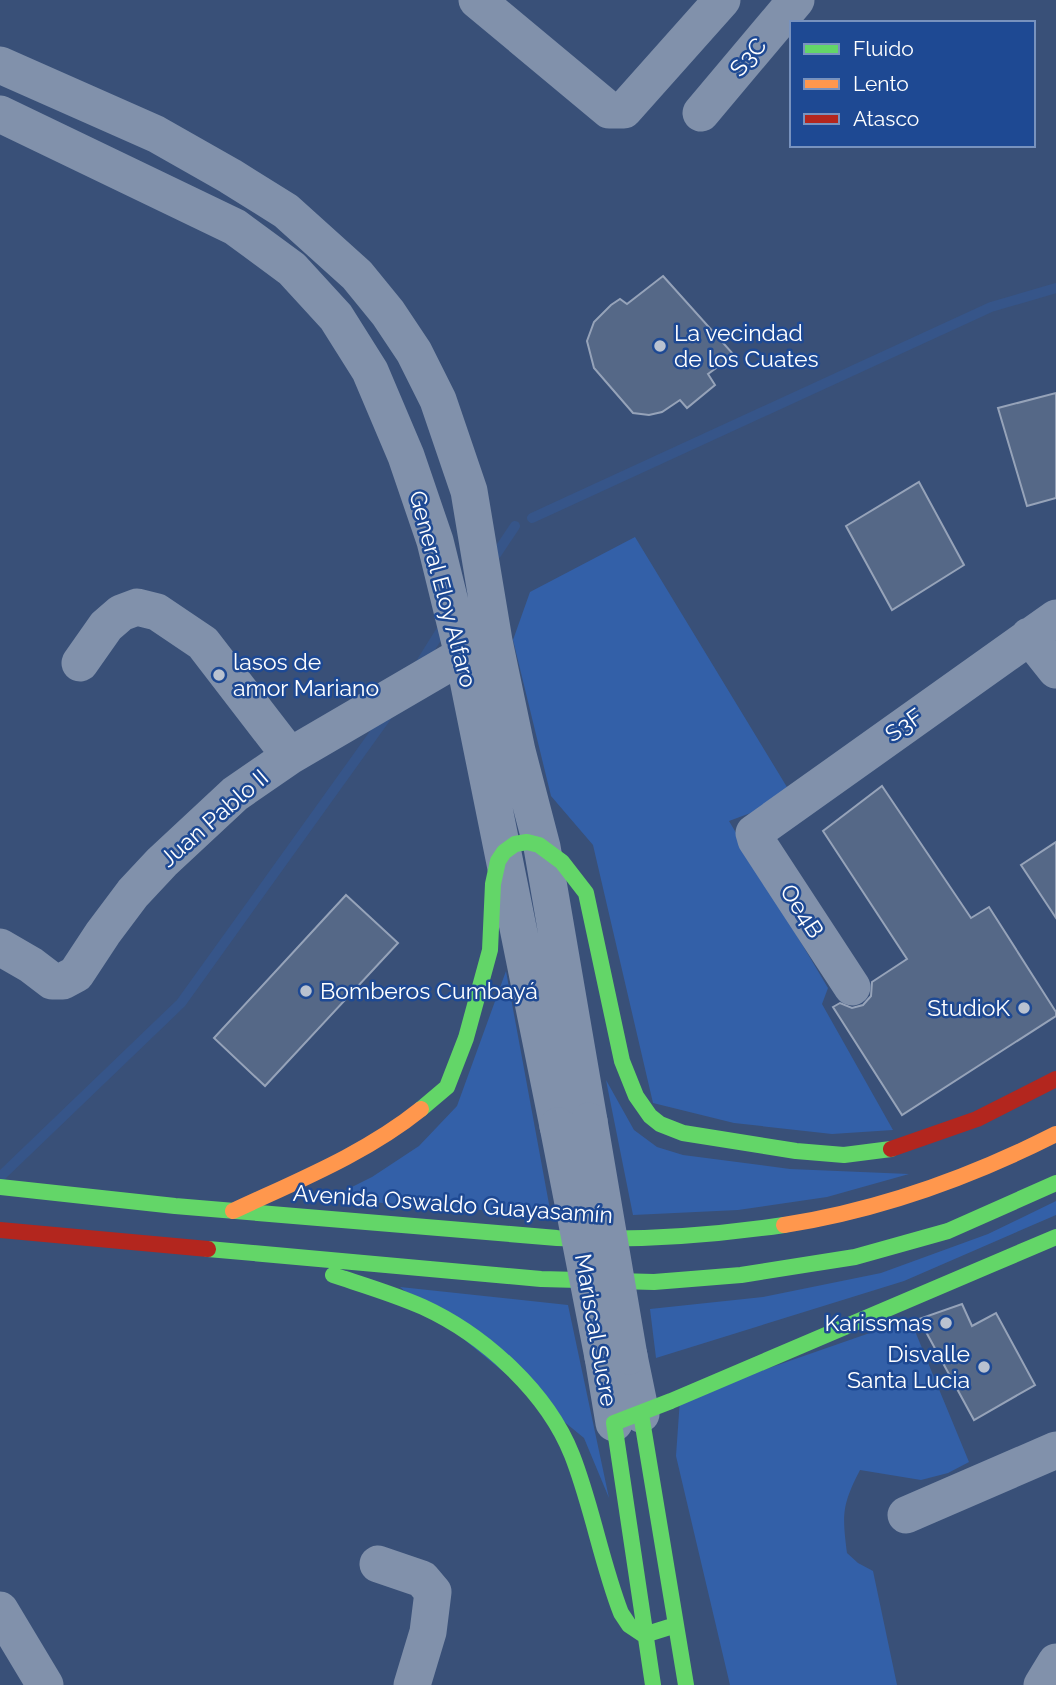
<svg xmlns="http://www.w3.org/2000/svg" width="1056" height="1685" viewBox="0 0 1056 1685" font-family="Raleway,sans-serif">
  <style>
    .green { fill: #3360a8 }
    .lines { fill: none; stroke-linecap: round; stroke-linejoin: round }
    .stream { stroke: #365589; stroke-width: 10 }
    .building { fill: #556887; stroke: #96a3b9; stroke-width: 2 }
    .street { stroke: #8191ab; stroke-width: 37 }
    .fast { stroke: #63d668; stroke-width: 16 }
    .slow { stroke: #ff974d; stroke-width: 16 }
    .jam { stroke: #b3261e; stroke-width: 16 }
    .street-bridge { stroke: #8191ab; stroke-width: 37 }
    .poi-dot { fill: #bac2d0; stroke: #1e4993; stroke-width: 2.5 }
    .labels { text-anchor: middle; stroke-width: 5; stroke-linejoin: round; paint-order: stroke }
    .street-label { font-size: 23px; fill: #fff; stroke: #1e4993 }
    .poi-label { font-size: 23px; fill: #fff; stroke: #1e4993; text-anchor: start }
  </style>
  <rect width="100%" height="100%" fill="#395078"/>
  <path class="green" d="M635,537L793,797L729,821L828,988L822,1004L893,1130L832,1134L734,1123L653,1103L593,845L551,796L513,640L530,592Z
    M506,971L551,1215L328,1199L372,1177L419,1146L457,1106Z
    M606,1080L634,1130L657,1147L683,1155L790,1169L909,1174L827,1197L738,1210L633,1215Z
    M1056,1201V1215L904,1281L656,1358L650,1309L763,1297L881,1273L988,1234Z
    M400,1287L568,1305L609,1498L584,1438Z
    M910,1319L969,1462L948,1473L921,1480L860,1470C842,1505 842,1514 847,1553L858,1563L873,1571L897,1685H730L676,1456L680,1399Z"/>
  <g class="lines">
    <path class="stream" d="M532,518L991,307L1056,288
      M491,562L515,526
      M419,666L444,626
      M0,1177L181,1003L387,716"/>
  </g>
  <path class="building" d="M663,276L734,355L708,374L715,385L687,408L680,400L662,412L649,415L633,413L594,368L587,341L594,322L611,305L620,299L627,304Z
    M1056,393V498L1027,506L998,408Z
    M919,482L964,565L892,610L846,526Z
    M882,786L971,918L989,907L1056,1012V1016L902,1115L833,1007L840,1003L852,1008L863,1005L871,996L872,982L907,959L823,831Z
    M1056,842V918L1021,865Z
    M346,895L398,943L265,1086L214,1038Z
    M962,1304L972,1326L996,1313L1035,1385L974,1420L919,1319Z"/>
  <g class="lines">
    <path class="street" d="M477,0L609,110H624L722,0
      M0,65L156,134L230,176L286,211L357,275L388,313L414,352L438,400L469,491L494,641L517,751L542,847L589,1121
      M701,113L796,0
      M0,114L235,227L292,269L336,317L370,371L406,456L435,541L463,655L558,1126
      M1029,636L1056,670
      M80,663L106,626L121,613L137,607L157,612L203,643L290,756
      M0,947L31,965L52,981H63L76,974L103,933L133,893L162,862L235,794L290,756L463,655
      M852,987L756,840L754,833L1056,618
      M629,1356L641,1414
      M603,1357L614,1423
      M906,1515L1056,1450
      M378,1564L422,1579L433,1592L428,1632L412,1685
      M0,1610L45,1685
      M1042,1685L1056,1662"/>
    <path class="fast" d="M421,1109L447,1087L466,1038L490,950L493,884L498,861L504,852L515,844L527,842L539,845L562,862L586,893L622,1061L636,1096L650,1116L660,1124L683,1133L796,1151L844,1155L891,1149
      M0,1187L175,1206L557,1238C633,1241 709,1236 784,1225
      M208,1249L541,1279L654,1282L741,1275L855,1257L948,1231L1056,1183
      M333,1275C363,1285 394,1294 423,1307C484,1335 547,1392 572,1455C592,1506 601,1561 621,1613L629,1625L644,1635L676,1625
      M641,1414L686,1685
      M653,1685L614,1423L671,1401L1056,1237"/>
    <path class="slow" d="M233,1211C297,1181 365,1154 421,1109
      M784,1225C880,1210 969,1178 1056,1134"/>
    <path class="jam" d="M891,1149L977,1119L1056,1079
      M0,1230L208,1249"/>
    <path class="street-bridge" d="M589,1121L629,1356
      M558,1126L603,1357"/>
  </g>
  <g class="poi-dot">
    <circle cx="660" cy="346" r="7"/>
    <circle cx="219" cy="675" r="7"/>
    <circle cx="306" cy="991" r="7"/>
    <circle cx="1024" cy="1008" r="7"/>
    <circle cx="946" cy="1323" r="7"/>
    <circle cx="984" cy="1367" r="7"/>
  </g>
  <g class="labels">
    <g class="street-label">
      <text transform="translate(748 57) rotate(-50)" y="8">S3C</text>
      <text transform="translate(443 589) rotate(75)" y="8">General Eloy Alfaro</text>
      <text transform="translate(904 725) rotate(-35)" y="8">S3F</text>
      <text transform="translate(214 818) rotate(-41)" y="8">Juan Pablo II</text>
      <text transform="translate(802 911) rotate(57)" y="8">Oe4B</text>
      <text transform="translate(453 1204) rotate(4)" y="8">Avenida Oswaldo Guayasamín</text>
      <text transform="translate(596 1330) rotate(80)" y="8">Mariscal Sucre</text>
    </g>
    <g class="poi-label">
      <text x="674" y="341">La vecindad<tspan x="674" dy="26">de los Cuates</tspan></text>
      <text x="233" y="670">lasos de<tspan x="233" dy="26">amor Mariano</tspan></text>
      <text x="320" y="999">Bomberos Cumbayá</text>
      <text x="1010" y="1016" text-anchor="end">StudioK</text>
      <text x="932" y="1331" text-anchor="end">Karissmas</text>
      <text x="970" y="1362" text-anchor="end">Disvalle<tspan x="970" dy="26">Santa Lucia</tspan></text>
    </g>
  </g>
  <rect x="790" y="21" width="245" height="126" fill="#1e4993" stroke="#7892be" stroke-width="2"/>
  <rect x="804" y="44" width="35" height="10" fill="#63d668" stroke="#7892be" stroke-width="2"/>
  <text x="853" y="56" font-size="21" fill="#ffffff">Fluido</text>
  <rect x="804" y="79" width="35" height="10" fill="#ff974d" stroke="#7892be" stroke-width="2"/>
  <text x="853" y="91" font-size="21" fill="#ffffff">Lento</text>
  <rect x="804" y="114" width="35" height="10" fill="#b3261e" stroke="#7892be" stroke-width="2"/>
  <text x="853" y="126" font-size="21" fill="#ffffff">Atasco</text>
</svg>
